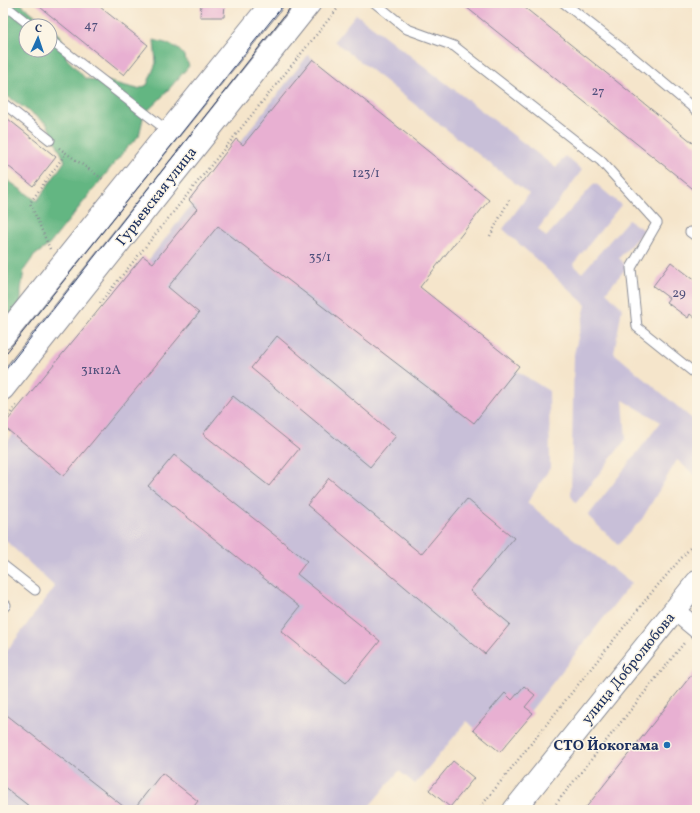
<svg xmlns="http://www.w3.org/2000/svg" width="700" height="813" viewBox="0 0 700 813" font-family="Vollkorn,serif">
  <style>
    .industrial { fill: #c8bfd8 }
    .forest { fill: #63b682; stroke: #3f7270 }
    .building { fill: #e8b0d2 }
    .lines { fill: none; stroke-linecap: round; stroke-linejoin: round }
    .service-casing { stroke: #888a94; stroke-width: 11 }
    .minor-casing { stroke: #888a94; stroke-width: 21 }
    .tertiary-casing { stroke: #888a94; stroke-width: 24 }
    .secondary-casing { stroke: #888a94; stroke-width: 24 }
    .path { stroke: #888a94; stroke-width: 2.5; stroke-dasharray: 1 3; stroke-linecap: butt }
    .service { stroke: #fff; stroke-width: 9 }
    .minor { stroke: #fff; stroke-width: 19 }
    .tertiary { stroke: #fff; stroke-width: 22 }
    .secondary { stroke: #fff; stroke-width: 22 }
    .tram { stroke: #1b2f5e; stroke-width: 1 }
    .poi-dot { fill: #1f6fb2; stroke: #fcf5e5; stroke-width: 1.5 }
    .labels { text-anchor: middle; stroke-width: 3; stroke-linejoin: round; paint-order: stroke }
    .number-label { font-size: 13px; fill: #4e4f7b }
    .street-label { font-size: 15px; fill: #1b2f5e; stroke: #fcf5e5 }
    .poi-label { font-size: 15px; font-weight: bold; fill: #1b2f5e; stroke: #fcf5e5; text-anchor: end }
  </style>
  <rect width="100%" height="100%" fill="#fcf5e5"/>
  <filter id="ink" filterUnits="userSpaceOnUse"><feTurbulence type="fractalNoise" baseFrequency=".025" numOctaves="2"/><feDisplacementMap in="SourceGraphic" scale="8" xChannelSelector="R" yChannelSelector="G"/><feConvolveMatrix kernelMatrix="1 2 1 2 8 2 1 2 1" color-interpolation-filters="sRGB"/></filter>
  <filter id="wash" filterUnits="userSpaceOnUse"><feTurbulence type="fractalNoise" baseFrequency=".012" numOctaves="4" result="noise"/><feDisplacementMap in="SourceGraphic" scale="16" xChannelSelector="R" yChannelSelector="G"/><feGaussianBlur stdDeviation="0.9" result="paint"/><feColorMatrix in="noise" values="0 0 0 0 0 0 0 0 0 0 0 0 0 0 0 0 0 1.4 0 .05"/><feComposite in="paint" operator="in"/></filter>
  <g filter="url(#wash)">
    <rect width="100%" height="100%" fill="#f5e5cb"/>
    <path class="industrial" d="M356,14L556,168L565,156L582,170L538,229L546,237L595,183L621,205L573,264L582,273L628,220L644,230L619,258L627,267L606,292L622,308L614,353L697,423V477L677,460L642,519L618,545L588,516L661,422L623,400L626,439L576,503L571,496L574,354L586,305L503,229L529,194L334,41Z
      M308,55L489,200L417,290L520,373L549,391L550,468L527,503L631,583L499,751L467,721L415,784L399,771L366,810H3V656L55,587L3,538V447Z"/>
    <path class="forest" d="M3,3H20L48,26H26V50H50V27L61,37L67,59L86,79L106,81L138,89L147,85L156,63L154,40C173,45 181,46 189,66L161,98L144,114L139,136L125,150L49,245L34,256L24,270L21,290V306L3,329V177L37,201L65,161L47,124L3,93Z"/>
    <g id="blocks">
      <path class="building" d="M35,3H95L148,45L124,75Z
        M201,3H225L224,17H200Z
        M461,3H519L697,146V192Z
        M313,59L489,200L420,287L519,366L474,423L218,226L168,287L199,313L64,476L3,426L143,256L153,263L197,209L189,200L236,139L243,145Z
        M3,115L56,157L33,186L3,162Z
        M671,262L697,282V320L690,314L688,318L666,302L669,298L653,286Z
        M277,336L396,436L370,467L251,368Z
        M233,396L299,449L269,486L203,434Z
        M174,455L307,561L297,574L380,641L346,683L281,631L300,607L148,486Z
        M329,478L421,554L467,499L514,538L470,591L510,624L485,654L307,505Z
        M697,668V810H584Z
        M524,686L535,695L525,707L533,713L500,752L473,730L505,693L512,700Z
        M3,712L128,810H34L3,786Z
        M453,761L474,778L450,807L429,790Z
        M162,773L198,801L191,810H133Z"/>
    </g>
  </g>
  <g filter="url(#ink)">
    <use href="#blocks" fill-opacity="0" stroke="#888a94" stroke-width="1"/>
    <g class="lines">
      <g class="service-casing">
        <path id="service" d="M375,3L407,29L454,46L601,161L657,223L631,268L637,327L697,375
          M564,3L629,54L697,111
          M3,4L31,26
          M50,40L168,131
          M3,103L50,140
          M690,232L697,237
          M3,565L35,590
          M3,608L6,605"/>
      </g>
      <g class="minor-casing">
        <path id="minor" d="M674,610L697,629"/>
      </g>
      <g class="tertiary-casing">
        <path id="tertiary" d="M3,337L272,3
          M3,389L310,3"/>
      </g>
      <g class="secondary-casing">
        <path id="secondary" d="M514,810L697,582"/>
      </g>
      <path class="path" d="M59,148L104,180
        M490,236L509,200
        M50,249L30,203L66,153
        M100,303L342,3
        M3,422L17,405
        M478,810L652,592L697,540
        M551,810L684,643"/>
      <use href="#service" class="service"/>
      <use href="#minor" class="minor"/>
      <use href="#tertiary" class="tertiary"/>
      <use href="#secondary" class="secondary"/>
      <path class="tram" d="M3,357L285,3
        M3,373L294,3"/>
    </g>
  </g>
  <circle class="poi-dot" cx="667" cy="745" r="4"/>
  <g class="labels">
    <g class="number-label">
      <text x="91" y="29">47</text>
      <text x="598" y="95">27</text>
      <text x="366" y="177">123/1</text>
      <text x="320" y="261">35/1</text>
      <text x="679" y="297">29</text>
      <text x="101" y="374">31к12А</text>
    </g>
    <g class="street-label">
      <text transform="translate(156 196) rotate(-52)" y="5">Гурьевская улица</text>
      <text transform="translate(628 668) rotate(-51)" y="5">улица Добролюбова</text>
    </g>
    <g class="poi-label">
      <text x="659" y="750">СТО Йокогама</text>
    </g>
  </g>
  <rect width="700" height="813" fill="none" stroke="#fcf5e5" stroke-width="16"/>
  <g transform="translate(38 38) rotate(3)"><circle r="19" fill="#fcf5e5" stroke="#a2a6af"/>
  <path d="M0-3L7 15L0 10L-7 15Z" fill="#1f6fb2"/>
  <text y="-6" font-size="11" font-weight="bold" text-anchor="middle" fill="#1b2f5e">С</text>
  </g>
</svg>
